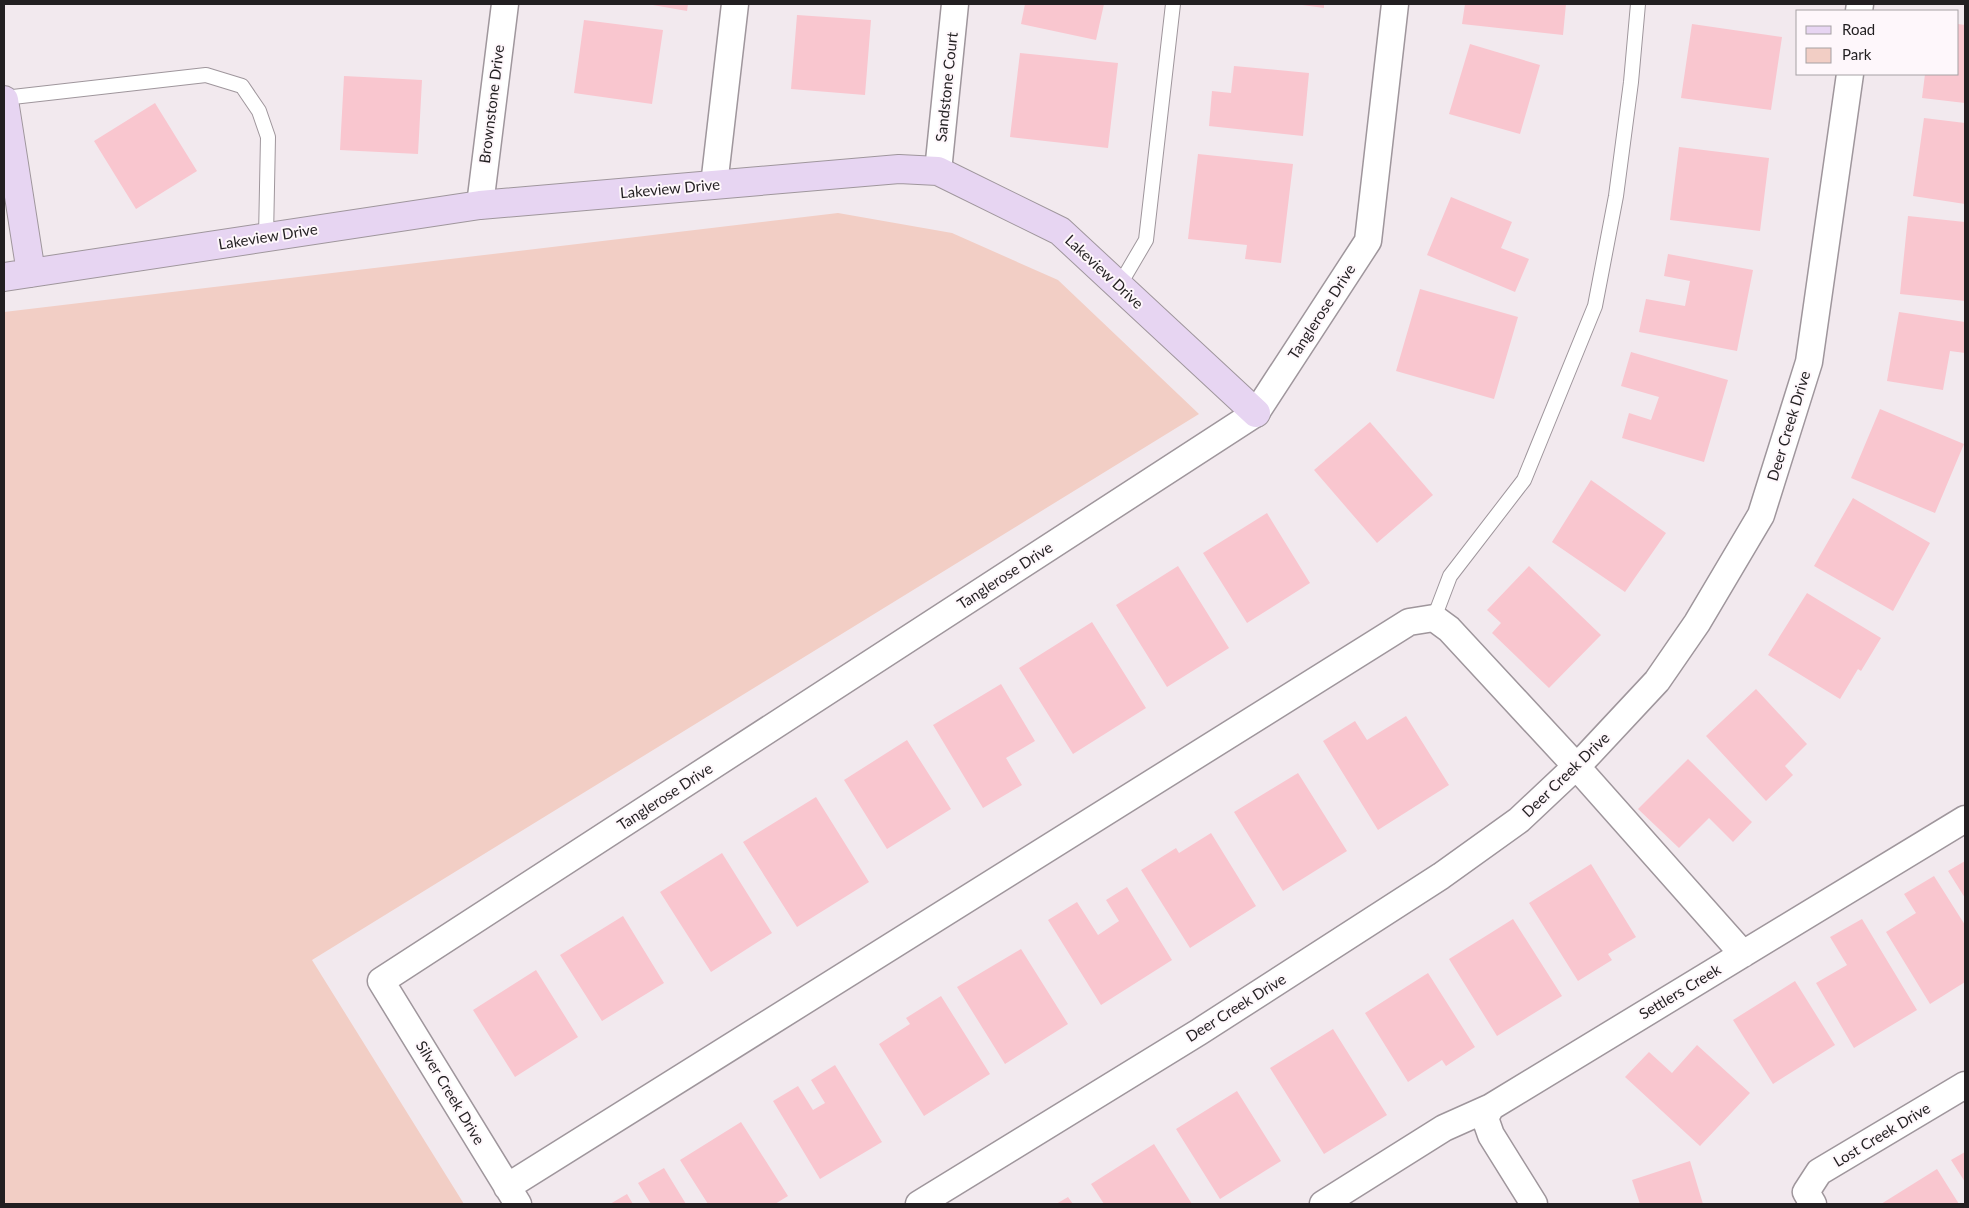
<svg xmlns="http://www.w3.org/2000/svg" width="1969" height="1208" viewBox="0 0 1969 1208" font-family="Lato,sans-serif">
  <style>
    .green { fill: #f2cec5 }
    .building { fill: #f9c6cf }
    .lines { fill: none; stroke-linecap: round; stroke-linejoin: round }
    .lane-casing { stroke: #9f969c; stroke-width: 16 }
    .street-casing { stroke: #9f969c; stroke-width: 29 }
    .secondary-casing { stroke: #9f969c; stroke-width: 30 }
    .lane { stroke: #fff; stroke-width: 14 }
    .street { stroke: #fff; stroke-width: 26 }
    .secondary { stroke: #e7d5f2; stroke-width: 28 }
    .labels { text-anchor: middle; stroke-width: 4; stroke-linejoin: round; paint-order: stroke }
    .street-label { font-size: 15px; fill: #221f21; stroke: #fef7fb }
  </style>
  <rect width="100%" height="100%" fill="#f2e9ee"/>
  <path class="green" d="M838,213L952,233L1058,280L1199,414L312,960L464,1204H4V312Z"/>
  <path class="building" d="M647,4H688L687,11Z
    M1025,4H1104L1096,40L1021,24Z
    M1295,4H1324V8Z
    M1465,4H1566L1563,35L1462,24Z
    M797,15L871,20L865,95L791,89Z
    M584,20L663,30L652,104L574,93Z
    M1692,24L1782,37L1771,110L1681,98Z
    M1958,24L1965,25V103L1922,98L1925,74H1958Z
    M1470,44L1540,65L1520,134L1449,114Z
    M1020,53L1118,63L1108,148L1010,137Z
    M1234,66L1309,73L1303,136L1209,126L1212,91L1231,93Z
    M344,76L422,80L418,154L340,150Z
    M155,103L197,171L136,209L94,141Z
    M1924,118L1965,123V204L1913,196Z
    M1679,147L1769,158L1760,231L1670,220Z
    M1198,154L1293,164L1281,263L1245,259L1247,245L1188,239Z
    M1451,197L1512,222L1501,248L1529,259L1515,292L1427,255Z
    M1908,216L1965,222V301L1900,294Z
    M1668,254L1753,270L1737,351L1639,332L1646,299L1685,306L1690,281L1664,276Z
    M1420,289L1518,317L1494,399L1396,371Z
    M1899,312L1965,322V353L1950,351L1943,390L1887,381Z
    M1631,352L1728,380L1704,462L1622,438L1629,413L1651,420L1659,397L1621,386Z
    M1880,409L1964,444L1935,513L1851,478Z
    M1370,422L1433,495L1377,543L1314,470Z
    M1591,480L1666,533L1625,592L1552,542Z
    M1853,498L1930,543L1893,611L1814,566Z
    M1267,513L1310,583L1247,623L1203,553Z
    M1178,566L1229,648L1167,687L1116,605Z
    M1529,566L1601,635L1549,688L1492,633L1501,623L1487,610Z
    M1807,593L1881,638L1861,671L1858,669L1840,699L1768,655Z
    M1092,622L1146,708L1073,754L1019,668Z
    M1001,684L1035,741L1006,758L1022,785L983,808L933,725Z
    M1756,689L1807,744L1785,766L1793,775L1766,801L1706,736Z
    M1406,716L1449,785L1378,830L1323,741L1355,721L1367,740Z
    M907,740L951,809L887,849L844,780Z
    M1688,759L1752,822L1733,842L1709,818L1679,848L1638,809Z
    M1298,773L1347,851L1283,891L1234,812Z
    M816,797L869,882L797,927L743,842Z
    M1211,833L1256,906L1190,948L1141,870L1176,848L1179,853Z
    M722,853L772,933L711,972L660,892Z
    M1965,861V898L1948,871Z
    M1591,864L1636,937L1608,954L1612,960L1578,981L1529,903Z
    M1934,876L1965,925V982L1930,1004L1886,932L1916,913L1904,894Z
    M1127,887L1172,960L1101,1005L1048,920L1077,902L1098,935L1119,921L1106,900Z
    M623,916L664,983L602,1021L560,955Z
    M1513,919L1562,996L1497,1036L1449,959Z
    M1862,919L1917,1010L1854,1048L1816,983L1847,965L1830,937Z
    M1021,949L1068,1024L1005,1064L957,987Z
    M536,970L578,1037L515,1077L473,1010Z
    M1428,973L1475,1047L1446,1066L1442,1060L1408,1082L1365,1013Z
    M1795,981L1835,1045L1773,1084L1733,1020Z
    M941,996L990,1074L924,1116L879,1044L910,1024L906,1018Z
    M1333,1029L1387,1115L1324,1154L1270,1068Z
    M1697,1045L1750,1093L1700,1146L1625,1077L1649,1052L1672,1073Z
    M835,1065L882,1142L820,1179L773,1101L798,1086L813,1110L825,1103L811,1080Z
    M1237,1091L1281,1161L1220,1199L1176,1129Z
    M741,1122L788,1196L775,1204H708L680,1160Z
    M1154,1144L1192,1204H1104L1091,1184Z
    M1965,1152V1182L1951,1160Z
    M1690,1161L1703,1204H1640L1632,1180Z
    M664,1168L686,1204H651L638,1183Z
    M1937,1169L1959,1204H1881Z
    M627,1194L633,1204H610Z
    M1068,1197L1073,1204H1056Z"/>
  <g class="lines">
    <g class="lane-casing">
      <path id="lane" d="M4,98L206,75L242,86L259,111L268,137L266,237
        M1119,286L1146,240L1173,4
        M1434,618L1450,576L1524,480L1595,306L1616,196L1631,82L1638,4"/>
    </g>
    <g class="street-casing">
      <path id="street" d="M1859,11L1860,4
        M938,171L955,4
        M714,185L735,4
        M480,205L505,4
        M507,1187L1409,622L1434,618L1449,629L1576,766L1743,954
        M518,1204L381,981L1256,413L1368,241L1395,4
        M919,1204L1199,1032L1441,876L1519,820L1586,757L1657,681L1697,623L1761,515L1809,362L1850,74
        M1323,1204L1444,1128L1491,1107
        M1534,1204L1491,1135L1485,1118L1491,1107L1965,819
        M1813,1204L1806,1192L1819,1172L1965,1085"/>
    </g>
    <g class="secondary-casing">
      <path id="secondary" d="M4,100L31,273
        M4,277L480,205L899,169L938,171L1060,231L1256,413"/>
    </g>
    <use href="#lane" class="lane"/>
    <use href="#street" class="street"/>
    <use href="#secondary" class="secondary"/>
  </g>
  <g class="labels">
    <g class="street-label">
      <text transform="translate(947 87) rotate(-84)" y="5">Sandstone Court</text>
      <text transform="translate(492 104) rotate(-83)" y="5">Brownstone Drive</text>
      <text transform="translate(670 189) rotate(-5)" y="5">Lakeview Drive</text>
      <text transform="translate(268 237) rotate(-9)" y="5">Lakeview Drive</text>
      <text transform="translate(1104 272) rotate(43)" y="5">Lakeview Drive</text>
      <text transform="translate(1322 312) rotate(-57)" y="5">Tanglerose Drive</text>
      <text transform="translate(1789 426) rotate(-73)" y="5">Deer Creek Drive</text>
      <text transform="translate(1005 576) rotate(-33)" y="5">Tanglerose Drive</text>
      <text transform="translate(1566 775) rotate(-44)" y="5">Deer Creek Drive</text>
      <text transform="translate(665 797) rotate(-33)" y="5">Tanglerose Drive</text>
      <text transform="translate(1680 992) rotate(-31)" y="5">Settlers Creek</text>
      <text transform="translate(1236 1008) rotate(-32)" y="5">Deer Creek Drive</text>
      <text transform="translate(450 1093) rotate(59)" y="5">Silver Creek Drive</text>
      <text transform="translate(1882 1135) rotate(-31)" y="5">Lost Creek Drive</text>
    </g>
  </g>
  <rect width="1969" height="1208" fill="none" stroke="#221f21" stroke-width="10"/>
  <rect x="1796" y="10" width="162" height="65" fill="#fef7fb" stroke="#a6a1a4"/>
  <rect x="1806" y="26" width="25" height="8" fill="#e7d5f2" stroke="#a6a1a4"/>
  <text x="1842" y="35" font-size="15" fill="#221f21">Road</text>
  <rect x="1806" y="48" width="25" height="15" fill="#f2cec5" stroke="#a6a1a4"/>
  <text x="1842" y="60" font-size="15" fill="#221f21">Park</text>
</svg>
